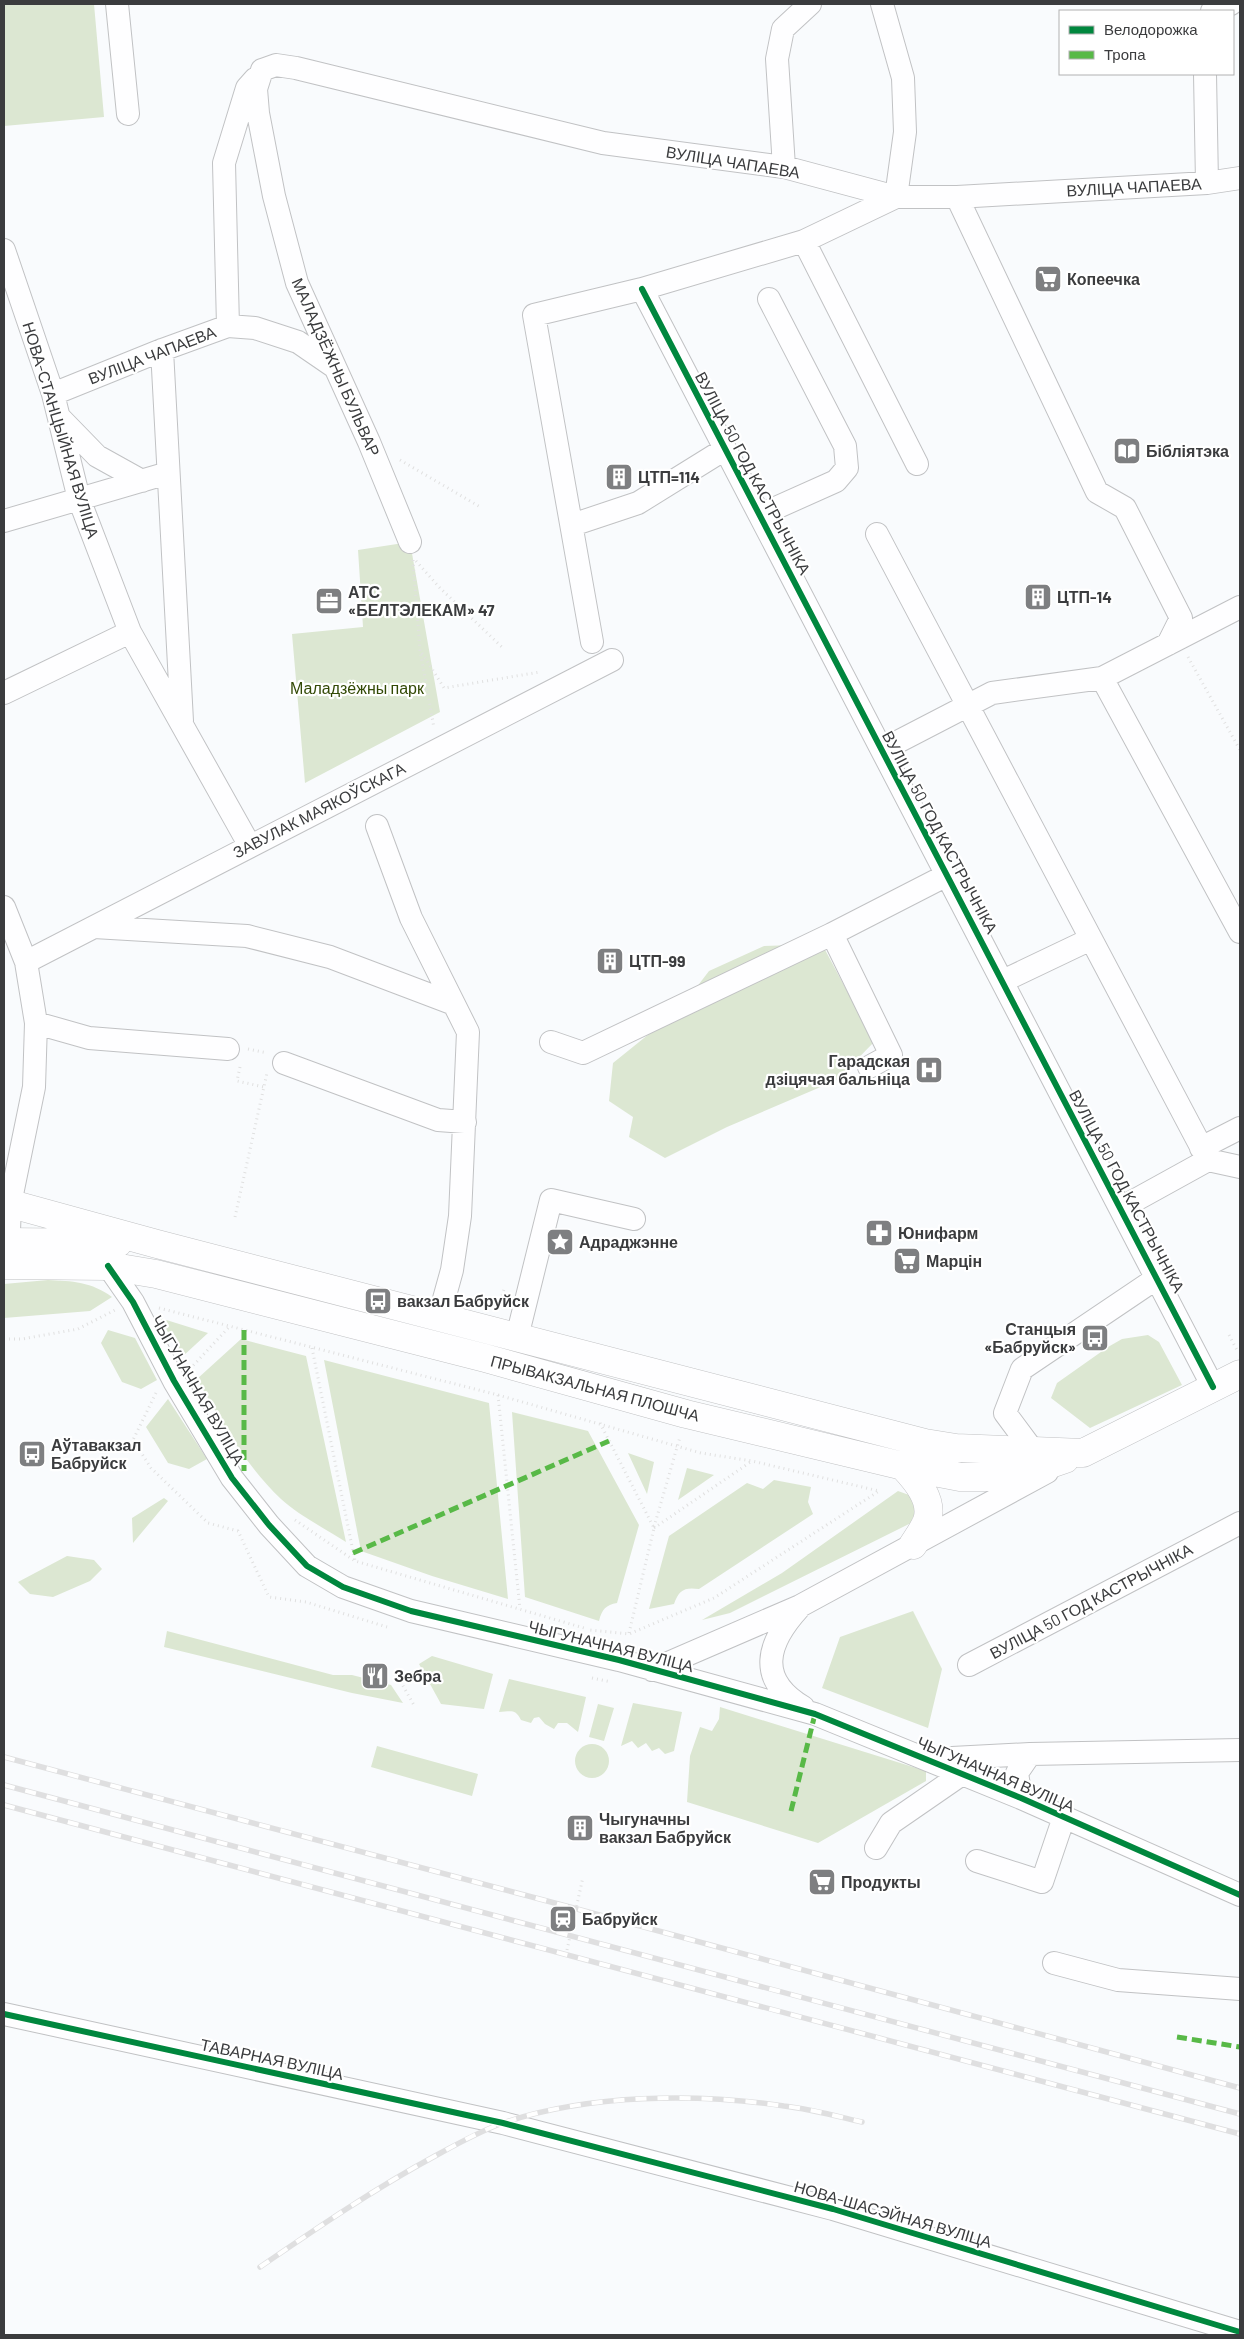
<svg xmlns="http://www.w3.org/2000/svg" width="1244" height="2339" viewBox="0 0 1244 2339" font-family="Barlow,sans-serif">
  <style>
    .green { fill: #dce7d2 }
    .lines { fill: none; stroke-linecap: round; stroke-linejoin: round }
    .minor-casing { stroke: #c1c2c4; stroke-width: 24 }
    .major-casing { stroke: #c1c2c4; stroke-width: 29 }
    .path { stroke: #e0e0e0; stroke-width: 3; stroke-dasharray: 1 4; stroke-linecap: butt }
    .minor { stroke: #fefeff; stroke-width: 22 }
    .major { stroke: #fefeff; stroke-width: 28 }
    .rail-casing { stroke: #dfdfe0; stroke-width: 5.5 }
    .rail { stroke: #fff; stroke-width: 4; stroke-dasharray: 11; stroke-linecap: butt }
    .quiet { stroke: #58b947; stroke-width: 5; stroke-dasharray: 10 5; stroke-linecap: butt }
    .cycleway-casing { stroke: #fff; stroke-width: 9 }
    .cycleway { stroke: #00873e; stroke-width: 6 }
    .labels { text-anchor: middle; stroke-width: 4.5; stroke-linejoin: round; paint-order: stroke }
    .street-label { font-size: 16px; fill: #3b3c3e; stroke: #fff }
    .poi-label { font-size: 16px; font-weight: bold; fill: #3b3c3e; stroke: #fff; text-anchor: start }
    .park-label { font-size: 16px; fill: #324905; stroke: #fff }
  </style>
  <rect width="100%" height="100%" fill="#f9fbfd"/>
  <path class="green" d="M4,4H94L104,117L4,126Z
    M410,542L440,712L305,783L292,634L363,627L358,550Z
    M822,944L874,1042L837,1080L727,1127L665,1158L629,1137L633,1117L609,1101L613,1063L680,1009L709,971L764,946Z
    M48,1280C72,1281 92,1282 112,1297L90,1311L4,1318V1284Z
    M160,1318L208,1333L182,1357Z
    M108,1330L135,1338L157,1380L141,1389L122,1382L101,1343Z
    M1148,1335L1159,1342L1182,1385L1090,1428L1051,1398L1057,1383L1108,1347L1122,1339Z
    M241,1339L306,1356L346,1542C326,1529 298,1515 281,1499C245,1465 221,1421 197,1379Z
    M324,1360L489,1403L508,1599L432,1576L361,1551Z
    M168,1399L207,1459L189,1469L168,1463L146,1427Z
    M512,1412L588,1431L639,1525L617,1603C606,1605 602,1609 599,1621L525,1597Z
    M628,1453L654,1462L647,1494Z
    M687,1468L714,1475L678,1500Z
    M774,1480L811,1487L808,1502L813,1514L699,1589C684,1587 679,1590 674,1604L649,1609L669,1536L747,1483L763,1489Z
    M898,1491L909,1495L916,1510L911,1523L730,1613L702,1620L782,1573Z
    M164,1498L168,1501L133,1543L132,1518Z
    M67,1556L94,1560L102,1569L90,1581L53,1597L30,1594L18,1582Z
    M913,1611L942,1669L928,1728L822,1688L840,1637Z
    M167,1631L333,1675H352L391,1685L403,1703L352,1693L164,1647Z
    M432,1656L493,1674L484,1709L441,1704L419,1664Z
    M509,1679L586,1697L578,1732L567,1723H558L554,1729L545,1724L539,1717L534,1718L531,1723L521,1720C515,1708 510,1712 499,1712Z
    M633,1703L682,1712L674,1751L665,1754L659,1748L652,1751L646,1743L638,1748L632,1741L621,1746Z
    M598,1704L614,1708L604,1741L589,1737Z
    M720,1707L926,1771V1781L818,1843L687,1802L690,1756L700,1727L712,1731L719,1719Z
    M575 1761a17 17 0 1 1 34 0a17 17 0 1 1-34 0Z
    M377,1746L478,1774L472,1796L371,1767Z"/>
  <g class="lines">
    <g class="minor-casing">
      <path id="minor" d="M117,4L128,114
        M1212,11L1231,4
        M262,70L276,65L296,68L603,143L784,167L896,197H957L1207,183L1240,178
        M262,70L256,89L258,113L274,196L297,283L369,442L410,542
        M1205,74L1207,183
        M784,167L777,59L783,29L810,4
        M957,197L1097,492L1125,508L1181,618L1168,644
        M804,241L917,464
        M4,250L53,394L79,499L130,632L250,846
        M642,289L1213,1387
        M228,326L224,163L247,88L255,79
        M162,350L182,721
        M53,394L162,350L228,326L255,328L298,342L333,366
        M60,418L97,456L142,481
        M760,515L836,481L847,468L845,446L769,299
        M4,521L168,473
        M572,525L638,503L725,449
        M877,534L1208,1160L1240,1167
        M592,642L534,315L642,289L804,241L896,197L905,132L903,78L882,4
        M1102,678L1240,932
        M4,693L130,632
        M882,750L992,693L1102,678L1240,607
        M377,826L411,918L468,1032L460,1216L452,1270L439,1317
        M4,907L26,962L36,1023L34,1087L10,1204L8,1258
        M94,927L247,936L330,957L454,1004
        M26,962L612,660
        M1003,981L1091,939
        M36,1023L89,1038L228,1049
        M551,1042L583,1053L832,934
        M284,1063L438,1120L465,1122
        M869,1067L891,1055L832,934L947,875
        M1201,1148L1240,1128
        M1121,1208L1208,1160
        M108,1266L133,1302L174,1381L232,1478L269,1525L307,1566L343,1587L411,1611L619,1660L815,1714L1021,1798L1240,1895
        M517,1337L551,1200L634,1219
        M1034,1452L1005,1413L1022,1369L1157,1278
        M799,1608C767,1643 756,1679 803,1707
        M969,1665L1240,1523
        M652,1670L800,1606L1047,1472
        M933,1759L1030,1754L1240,1750
        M1021,1798L1017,1773L1030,1754
        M876,1848L891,1823L962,1774
        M977,1861L1042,1882L1064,1817
        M1054,1963L1118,1980L1240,1989
        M4,2014L503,2123L833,2209L1240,2332"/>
    </g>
    <g class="major-casing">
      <path id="major" d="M4,1202L157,1244L925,1443L956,1448L1083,1453L1240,1374
        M4,1242L118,1243
        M4,1265L108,1266L156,1274L485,1358L686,1414L903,1466L960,1477H998L1027,1472L1065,1459
        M903,1466C916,1480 934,1500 927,1521C924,1529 918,1537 913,1545"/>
    </g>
    <path class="path" d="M400,460L482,508
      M413,560L420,650L434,728
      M416,561L440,588L504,649
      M422,653L444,688L540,672
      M1188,657L1240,750
      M248,1049L267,1053
      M240,1067L237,1081L264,1087
      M235,1217L267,1073
      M159,1308L498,1395L520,1609
      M498,1310L504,1289
      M1229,1335L1238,1352
      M4,1339H22L78,1329L115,1310
      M312,1348L355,1561
      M190,1369L230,1326
      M156,1393L133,1440L151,1468L208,1523L238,1531L269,1597L306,1602L387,1627
      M498,1395L701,1453L752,1461L879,1491L714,1598L629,1634L590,1630
      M600,1423L654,1528L629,1633
      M295,1520L355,1561L584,1628
      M654,1527L680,1437
      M654,1528L752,1461
      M398,1677L415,1707
      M592,1678L611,1682
      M567,1950L583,1877"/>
    <use href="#minor" class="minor"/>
    <use href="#major" class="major"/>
    <g class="rail-casing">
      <path id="rail" d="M4,1757L566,1906L1240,2088
        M4,1785L1240,2114
        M4,1805L1240,2134
        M260,2267C317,2228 374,2189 435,2156C457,2144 480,2131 503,2123C588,2094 696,2093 784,2106C810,2109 836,2116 862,2122"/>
    </g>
    <use href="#rail" class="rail"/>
    <path class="quiet" d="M244,1330V1471
      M353,1553L609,1441
      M791,1811L815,1714
      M1177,2037L1240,2047"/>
    <g class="cycleway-casing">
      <path id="cycleway" d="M642,289L1213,1387
        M108,1266L133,1302L174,1381L232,1478L269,1525L307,1566L343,1587L411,1611L619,1660L815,1714L1021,1798L1240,1895
        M4,2014L503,2123L833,2209L1240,2332"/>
    </g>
    <use href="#cycleway" class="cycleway"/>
  </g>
  <defs>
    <g id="supermarket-square" transform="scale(1.4375)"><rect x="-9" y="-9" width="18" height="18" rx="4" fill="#7e7f81" stroke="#fff"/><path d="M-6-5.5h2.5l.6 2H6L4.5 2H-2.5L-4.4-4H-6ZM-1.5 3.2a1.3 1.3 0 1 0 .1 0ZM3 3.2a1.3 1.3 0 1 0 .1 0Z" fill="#fff"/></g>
    <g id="library-square" transform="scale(1.4375)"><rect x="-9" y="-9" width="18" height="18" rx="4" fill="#7e7f81" stroke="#fff"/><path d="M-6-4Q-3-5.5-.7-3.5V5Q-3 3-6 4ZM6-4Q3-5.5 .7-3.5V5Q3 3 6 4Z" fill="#fff"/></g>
    <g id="building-square" transform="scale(1.4375)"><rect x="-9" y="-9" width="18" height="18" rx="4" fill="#7e7f81" stroke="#fff"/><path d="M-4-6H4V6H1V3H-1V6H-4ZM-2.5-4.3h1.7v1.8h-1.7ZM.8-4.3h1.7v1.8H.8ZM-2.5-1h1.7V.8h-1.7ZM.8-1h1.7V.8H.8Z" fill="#fff"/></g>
    <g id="office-square" transform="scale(1.4375)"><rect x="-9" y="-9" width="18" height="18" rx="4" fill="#7e7f81" stroke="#fff"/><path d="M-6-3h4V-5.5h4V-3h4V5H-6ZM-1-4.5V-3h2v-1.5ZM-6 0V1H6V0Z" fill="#fff"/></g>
    <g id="hospital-square" transform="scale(1.4375)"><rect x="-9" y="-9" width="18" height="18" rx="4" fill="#7e7f81" stroke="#fff"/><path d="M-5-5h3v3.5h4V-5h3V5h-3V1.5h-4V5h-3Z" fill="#fff"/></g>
    <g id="pharmacy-square" transform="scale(1.4375)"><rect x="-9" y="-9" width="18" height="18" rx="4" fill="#7e7f81" stroke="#fff"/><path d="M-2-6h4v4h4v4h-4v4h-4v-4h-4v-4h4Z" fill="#fff"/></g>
    <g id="sight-square" transform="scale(1.4375)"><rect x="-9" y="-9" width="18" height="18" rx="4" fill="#7e7f81" stroke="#fff"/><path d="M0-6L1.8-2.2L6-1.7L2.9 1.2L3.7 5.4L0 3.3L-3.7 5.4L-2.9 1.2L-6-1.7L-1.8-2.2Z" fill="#fff"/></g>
    <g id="bus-square" transform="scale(1.4375)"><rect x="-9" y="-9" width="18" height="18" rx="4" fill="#7e7f81" stroke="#fff"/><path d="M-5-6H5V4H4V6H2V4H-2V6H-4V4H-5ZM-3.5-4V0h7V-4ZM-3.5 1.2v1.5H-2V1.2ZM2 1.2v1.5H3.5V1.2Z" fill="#fff"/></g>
    <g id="restaurant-square" transform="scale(1.4375)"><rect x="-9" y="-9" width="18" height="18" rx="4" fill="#7e7f81" stroke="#fff"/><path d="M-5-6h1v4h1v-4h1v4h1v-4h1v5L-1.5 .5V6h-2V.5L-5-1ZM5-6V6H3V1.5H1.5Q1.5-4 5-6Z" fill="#fff"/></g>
    <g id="station-square" transform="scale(1.4375)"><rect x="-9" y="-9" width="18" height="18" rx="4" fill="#7e7f81" stroke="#fff"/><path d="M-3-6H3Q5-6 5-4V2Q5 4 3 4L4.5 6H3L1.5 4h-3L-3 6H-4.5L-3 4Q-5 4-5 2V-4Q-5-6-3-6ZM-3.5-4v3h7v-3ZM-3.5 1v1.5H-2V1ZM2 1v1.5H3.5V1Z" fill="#fff"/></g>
  </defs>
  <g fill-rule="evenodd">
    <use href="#supermarket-square" x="1048" y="279"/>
    <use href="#library-square" x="1127" y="451"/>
    <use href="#building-square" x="619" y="477"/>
    <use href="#building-square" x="1038" y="597"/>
    <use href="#office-square" x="329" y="601"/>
    <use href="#building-square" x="610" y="961"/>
    <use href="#hospital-square" x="929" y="1070"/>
    <use href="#pharmacy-square" x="879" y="1233"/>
    <use href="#sight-square" x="560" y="1242"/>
    <use href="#supermarket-square" x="907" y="1261"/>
    <use href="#bus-square" x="378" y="1301"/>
    <use href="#bus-square" x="1095" y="1338"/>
    <use href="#bus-square" x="32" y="1454"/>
    <use href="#restaurant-square" x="375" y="1676"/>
    <use href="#building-square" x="580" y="1828"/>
    <use href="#supermarket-square" x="822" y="1882"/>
    <use href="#station-square" x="563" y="1919"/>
  </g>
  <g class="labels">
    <g class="street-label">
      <text transform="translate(733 162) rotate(9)" y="6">ВУЛІЦА ЧАПАЕВА</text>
      <text transform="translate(1134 187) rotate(-3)" y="6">ВУЛІЦА ЧАПАЕВА</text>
      <text transform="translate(152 355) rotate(-21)" y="6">ВУЛІЦА ЧАПАЕВА</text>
      <text transform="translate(336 367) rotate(66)" y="6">МАЛАДЗЁЖНЫ БУЛЬВАР</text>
      <text transform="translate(61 430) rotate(73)" y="6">НОВА-СТАНЦЫЙНАЯ ВУЛІЦА</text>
      <text transform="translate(753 473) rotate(62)" y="6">ВУЛІЦА 50 ГОД КАСТРЫЧНІКА</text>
      <text transform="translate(319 810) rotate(-27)" y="6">ЗАВУЛАК МАЯКОЎСКАГА</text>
      <text transform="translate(940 832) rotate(62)" y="6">ВУЛІЦА 50 ГОД КАСТРЫЧНІКА</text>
      <text transform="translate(1127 1191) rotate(62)" y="6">ВУЛІЦА 50 ГОД КАСТРЫЧНІКА</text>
      <text transform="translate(595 1388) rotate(15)" y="6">ПРЫВАКЗАЛЬНАЯ ПЛОШЧА</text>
      <text transform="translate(198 1390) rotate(60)" y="6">ЧЫГУНАЧНАЯ ВУЛІЦА</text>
      <text transform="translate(1091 1601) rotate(-28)" y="6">ВУЛІЦА 50 ГОД КАСТРЫЧНІКА</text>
      <text transform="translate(611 1646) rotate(14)" y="6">ЧЫГУНАЧНАЯ ВУЛІЦА</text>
      <text transform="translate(996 1774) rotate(23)" y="6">ЧЫГУНАЧНАЯ ВУЛІЦА</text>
      <text transform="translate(272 2059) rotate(12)" y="6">ТАВАРНАЯ ВУЛІЦА</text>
      <text transform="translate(893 2214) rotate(16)" y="6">НОВА-ШАСЭЙНАЯ ВУЛІЦА</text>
    </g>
    <g class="poi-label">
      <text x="1067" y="285">Копеечка</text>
      <text x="1146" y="457">Бібліятэка</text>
      <text x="638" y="483">ЦТП=114</text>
      <text x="348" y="598">АТС<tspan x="348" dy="18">«БЕЛТЭЛЕКАМ» 47</tspan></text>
      <text x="1057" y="603">ЦТП-14</text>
      <text x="629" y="967">ЦТП-99</text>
      <text x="910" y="1067" text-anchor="end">Гарадская<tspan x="910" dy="18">дзіцячая бальніца</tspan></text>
      <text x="898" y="1239">Юнифарм</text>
      <text x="579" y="1248">Адраджэнне</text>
      <text x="926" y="1267">Марцін</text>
      <text x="397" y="1307">вакзал Бабруйск</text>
      <text x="1076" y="1335" text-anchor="end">Станцыя<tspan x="1076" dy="18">«Бабруйск»</tspan></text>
      <text x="51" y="1451">Аўтавакзал<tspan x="51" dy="18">Бабруйск</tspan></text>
      <text x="394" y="1682">Зебра</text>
      <text x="599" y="1825">Чыгуначны<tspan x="599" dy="18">вакзал Бабруйск</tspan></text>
      <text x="841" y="1888">Продукты</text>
      <text x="582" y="1925">Бабруйск</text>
    </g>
    <g class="park-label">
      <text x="357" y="694">Маладзёжны парк</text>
    </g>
  </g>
  <rect width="1244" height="2339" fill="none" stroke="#3b3c3e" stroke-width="10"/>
  <rect x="1059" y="10" width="175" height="65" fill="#ffffff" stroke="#b1b1b2"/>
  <rect x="1069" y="26" width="25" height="8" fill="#00873e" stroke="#b1b1b2"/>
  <text x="1104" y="35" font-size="15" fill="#3b3c3e">Велодорожка</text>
  <rect x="1069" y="51" width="25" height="8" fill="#58b947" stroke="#b1b1b2"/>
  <text x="1104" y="60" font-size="15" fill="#3b3c3e">Тропа</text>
</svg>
